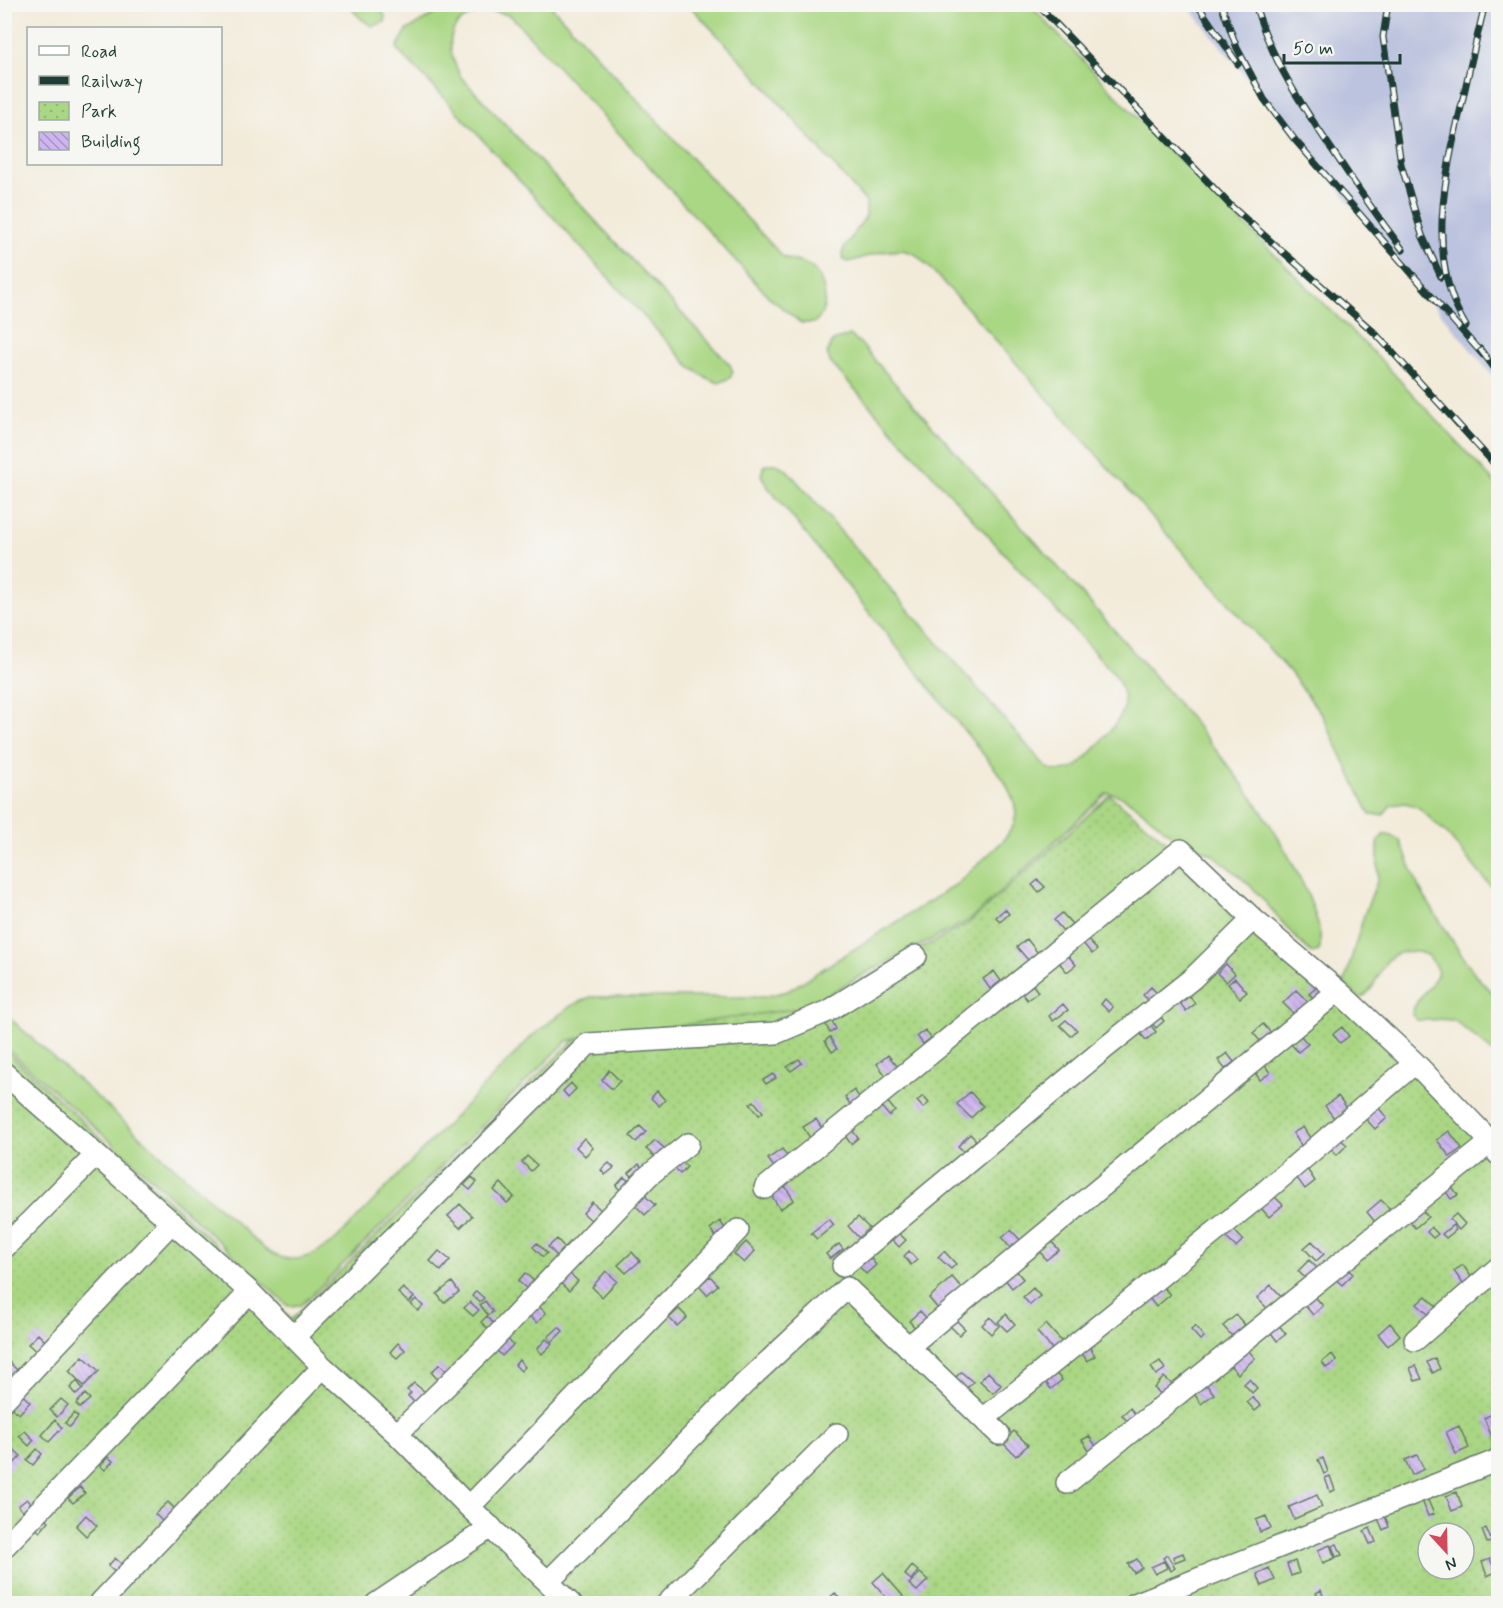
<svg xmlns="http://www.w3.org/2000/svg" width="1503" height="1608" viewBox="0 0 1503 1608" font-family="Mynerve,sans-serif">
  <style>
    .industrial { fill: #bcc3de }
    .grass { fill: #aad784; stroke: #648a5c; stroke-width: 1.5 }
    .park { fill: url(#park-dots); stroke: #648a5c; stroke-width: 1.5; fill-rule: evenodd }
    .building { fill: url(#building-back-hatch) }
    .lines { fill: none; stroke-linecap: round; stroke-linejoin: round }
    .minor-casing { stroke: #697a6e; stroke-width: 24 }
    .minor { stroke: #fff; stroke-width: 21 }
    .rail-casing { stroke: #1f3d34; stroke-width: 7 }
    .rail { stroke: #f6f6f2; stroke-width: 4.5; stroke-dasharray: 14; stroke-linecap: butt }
  </style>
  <defs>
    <pattern id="park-dots" width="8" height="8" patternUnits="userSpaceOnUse" patternTransform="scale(1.5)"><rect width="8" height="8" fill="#aad784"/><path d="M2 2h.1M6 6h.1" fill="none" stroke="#92b973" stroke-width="1.8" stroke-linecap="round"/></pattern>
    <pattern id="building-back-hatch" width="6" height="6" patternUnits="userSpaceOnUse" patternTransform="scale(1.5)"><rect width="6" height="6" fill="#cfb5f0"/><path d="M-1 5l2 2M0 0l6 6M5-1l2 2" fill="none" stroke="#a794c3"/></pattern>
  </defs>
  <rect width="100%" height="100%" fill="#f6f6f2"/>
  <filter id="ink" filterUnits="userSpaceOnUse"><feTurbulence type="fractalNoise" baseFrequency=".0167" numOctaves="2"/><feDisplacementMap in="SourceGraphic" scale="12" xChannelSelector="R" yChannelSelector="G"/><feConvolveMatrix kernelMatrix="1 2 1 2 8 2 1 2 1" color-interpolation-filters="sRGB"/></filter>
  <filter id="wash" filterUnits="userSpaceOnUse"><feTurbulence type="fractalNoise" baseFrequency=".008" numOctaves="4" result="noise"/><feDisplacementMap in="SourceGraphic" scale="24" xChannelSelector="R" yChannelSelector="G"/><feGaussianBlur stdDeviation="1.35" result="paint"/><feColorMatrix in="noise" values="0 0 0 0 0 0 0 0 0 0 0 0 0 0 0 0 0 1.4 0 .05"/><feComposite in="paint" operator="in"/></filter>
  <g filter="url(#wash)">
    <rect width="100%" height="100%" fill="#f3ebda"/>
    <path class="industrial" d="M1187,5H1498V383Z"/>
    <path class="grass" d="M348,5H378L385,16V22L372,26L361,19Z
      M445,5H550L783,257C792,262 804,261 811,267C826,279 831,310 814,323H801L769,297L512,17C494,8 463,11 453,31C446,46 454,64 461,77L730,365L733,372L730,378L719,383L707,378L691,368L437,90L400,53L397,47L407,30L430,17Z
      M689,5H1030L1151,132L1379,358L1498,486V895L1447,834L1418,807L1405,803L1391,805L1383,815H1370L1322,715L1290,672L1156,522L971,312L930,268L915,254L902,250L882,252L849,262L843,260L842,254L844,248L866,216V202L755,75Z
      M850,335L860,343C933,428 1008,511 1083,595C1140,659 1198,724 1249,793C1270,821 1330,918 1319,951L1312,953C1291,936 1277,915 1259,895C1247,881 1231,869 1217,858C1204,847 1185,846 1172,836C1156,823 1127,793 1107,793L970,920L868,972L804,1008L772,1021L593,1035L567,1041L311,1296L301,1305L288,1306L129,1158L5,1047V1014L265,1249C293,1269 313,1256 337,1239L533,1035L571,1006L590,997H764L788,991L957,884L1004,840L1014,825L1016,814L1014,801L1004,780L768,487L761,475L764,466C775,461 779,465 788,471L1045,766C1052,771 1062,772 1071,769C1083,765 1124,718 1124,706C1125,694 1120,684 1115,675L830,362L827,352L833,341Z
      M1383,835H1389L1400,840L1419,888L1464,959L1479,979L1498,998V1056L1455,1021C1443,1017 1429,1021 1416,1020L1412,1014C1416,997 1431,989 1438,973C1434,961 1430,954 1417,952C1374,947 1384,988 1360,998L1344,984L1364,915L1378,879V846L1379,840Z"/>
    <path class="park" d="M1110,795L1394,1030L1498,1152V1603H5L4,1049L274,1298L291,1320L573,1041L814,1006L969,923ZM1428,1533H1464V1569H1428Z"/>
    <g id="blocks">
      <path class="building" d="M1038,880L1045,887L1039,892L1032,885Z
        M1005,909L1009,914L1000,922L996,917Z
        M1062,913L1072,924L1063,931L1054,920Z
        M1086,938L1097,950L1092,954L1082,942Z
        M1027,939L1038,953L1028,960L1017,947Z
        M1066,953L1076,965L1067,972L1057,960Z
        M1226,964L1235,974L1226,982L1217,973Z
        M994,971L1001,981L990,989L983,979Z
        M1235,978L1247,992L1240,998L1228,984Z
        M1033,985L1038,992L1027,1000L1022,993Z
        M1318,986L1325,994L1317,1001L1309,994Z
        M1151,987L1157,993L1149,1001L1143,995Z
        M1296,990L1308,1002L1295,1015L1283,1003Z
        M1190,996L1195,1004L1186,1011L1180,1003Z
        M1105,999L1113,1007L1109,1012L1101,1004Z
        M1063,1004L1068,1010L1053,1021L1049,1016Z
        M1158,1014L1164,1021L1156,1028L1150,1021Z
        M1066,1020L1077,1030L1071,1036L1060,1025Z
        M832,1021L836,1029L830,1033L826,1025Z
        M1149,1023L1156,1032L1146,1040L1138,1031Z
        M1263,1024L1272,1034L1262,1043L1253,1033Z
        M1342,1027L1349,1036L1340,1043L1333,1034Z
        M925,1030L931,1038L923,1044L917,1036Z
        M1301,1036L1308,1044L1298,1052L1291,1044Z
        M830,1037L837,1049L832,1052L825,1041Z
        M1227,1053L1234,1062L1225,1069L1218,1060Z
        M888,1055L898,1067L886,1076L877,1064Z
        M799,1059L802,1063L791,1071L787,1067Z
        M1264,1064L1270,1073L1260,1080L1254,1071Z
        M609,1070L620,1081L612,1089L602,1080Z
        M773,1074L776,1078L766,1084L763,1080Z
        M571,1083L576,1089L568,1097L563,1091Z
        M854,1090L862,1101L853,1108L845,1097Z
        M657,1091L665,1100L659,1106L651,1098Z
        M970,1092L983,1106L971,1118L957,1104Z
        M923,1096L929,1103L923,1108L917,1101Z
        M1338,1096L1347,1108L1334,1118L1325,1106Z
        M754,1101L763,1112L759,1115L750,1104Z
        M887,1101L895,1111L889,1116L880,1105Z
        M1377,1106L1387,1118L1375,1129L1364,1117Z
        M816,1119L825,1133L812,1141L803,1127Z
        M640,1126L646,1132L636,1142L630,1136Z
        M1303,1127L1312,1141L1302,1147L1293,1133Z
        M852,1130L858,1138L851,1144L845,1136Z
        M1449,1131L1462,1148L1450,1157L1437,1140Z
        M970,1134L976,1140L964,1152L958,1146Z
        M1338,1137L1347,1145L1337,1155L1329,1146Z
        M584,1138L593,1148L585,1156L576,1147Z
        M655,1140L664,1148L655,1157L646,1149Z
        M782,1149L790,1160L776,1170L768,1159Z
        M527,1156L537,1165L531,1171L522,1162Z
        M679,1159L687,1167L680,1174L672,1166Z
        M609,1163L614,1168L605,1175L601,1170Z
        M639,1164L644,1170L634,1178L629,1173Z
        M1305,1166L1315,1181L1305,1189L1294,1174Z
        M472,1177L477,1182L470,1190L464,1185Z
        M624,1177L632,1184L624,1193L616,1186Z
        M501,1183L514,1197L507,1203L494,1190Z
        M1450,1184L1458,1195L1451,1199L1444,1189Z
        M785,1186L794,1200L780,1209L771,1195Z
        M643,1194L655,1205L645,1215L634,1204Z
        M1272,1194L1283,1205L1269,1217L1259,1206Z
        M1381,1200L1390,1209L1375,1222L1367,1212Z
        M592,1202L601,1210L592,1221L583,1213Z
        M460,1204L472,1216L460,1228L448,1216Z
        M1420,1208L1428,1217L1415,1228L1407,1219Z
        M1456,1214L1465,1224L1459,1230L1450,1219Z
        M858,1217L869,1228L859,1238L848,1226Z
        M829,1219L834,1225L817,1239L811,1233Z
        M720,1221L726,1230L716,1237L710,1229Z
        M1453,1225L1456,1230L1446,1238L1442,1234Z
        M1431,1227L1438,1234L1433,1238L1427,1232Z
        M1232,1228L1243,1240L1236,1247L1224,1236Z
        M895,1230L906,1240L899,1247L889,1236Z
        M1011,1230L1022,1242L1012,1250L1002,1238Z
        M557,1239L566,1249L558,1257L548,1247Z
        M1051,1241L1059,1250L1046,1260L1039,1250Z
        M1312,1241L1324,1254L1316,1261L1304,1248Z
        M746,1242L755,1251L744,1263L734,1254Z
        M537,1243L547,1253L543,1257L533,1247Z
        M839,1244L843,1249L830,1259L826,1254Z
        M439,1251L450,1260L441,1271L430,1261Z
        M909,1251L917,1260L911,1265L904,1256Z
        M944,1251L956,1264L951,1269L938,1257Z
        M632,1252L640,1261L626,1273L618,1265Z
        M868,1255L876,1265L866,1274L857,1264Z
        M1309,1260L1318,1269L1307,1280L1298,1271Z
        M1463,1265L1472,1278L1463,1284L1454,1271Z
        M1344,1266L1353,1274L1342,1285L1333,1277Z
        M1015,1269L1023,1279L1012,1288L1004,1278Z
        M606,1271L617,1281L602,1297L592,1287Z
        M525,1273L534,1281L527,1289L518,1281Z
        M569,1273L578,1281L569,1291L560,1283Z
        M710,1276L718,1285L707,1295L699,1286Z
        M952,1277L963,1289L939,1310L929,1298Z
        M452,1282L459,1292L444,1303L437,1294Z
        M1160,1283L1170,1295L1156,1307L1147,1295Z
        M1271,1285L1282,1297L1268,1309L1257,1298Z
        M403,1288L414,1297L409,1303L398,1293Z
        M1033,1288L1040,1296L1030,1305L1023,1297Z
        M476,1291L484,1298L480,1302L472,1296Z
        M1313,1294L1323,1306L1313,1315L1303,1303Z
        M1426,1296L1437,1307L1429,1315L1417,1304Z
        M416,1299L423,1306L418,1311L411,1304Z
        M485,1301L493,1312L488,1315L480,1305Z
        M470,1302L479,1310L473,1316L464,1308Z
        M534,1302L546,1313L537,1323L525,1312Z
        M679,1309L687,1317L677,1326L669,1318Z
        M920,1311L930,1322L919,1332L909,1321Z
        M950,1314L965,1329L959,1335L944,1320Z
        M1006,1314L1015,1324L1007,1331L998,1322Z
        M1236,1315L1245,1325L1232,1336L1223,1326Z
        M487,1316L494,1324L488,1329L481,1322Z
        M990,1317L999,1326L991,1334L982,1325Z
        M1277,1323L1286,1334L1277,1341L1269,1330Z
        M1390,1323L1400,1335L1388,1346L1378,1334Z
        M1046,1324L1062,1342L1053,1350L1037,1332Z
        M1195,1326L1204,1337L1200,1340L1191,1330Z
        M559,1327L563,1331L552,1342L548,1337Z
        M38,1334L48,1344L39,1354L28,1344Z
        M504,1335L513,1345L502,1356L492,1345Z
        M546,1339L552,1344L542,1354L537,1349Z
        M398,1343L405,1350L397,1358L390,1352Z
        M1088,1344L1095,1356L1087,1361L1080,1350Z
        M1246,1348L1255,1358L1238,1374L1229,1364Z
        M1332,1354L1337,1361L1326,1368L1322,1362Z
        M83,1356L99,1371L84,1386L69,1371Z
        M1435,1358L1440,1369L1433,1373L1427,1362Z
        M519,1360L525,1367L521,1371L515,1365Z
        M1160,1361L1165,1369L1156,1375L1151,1367Z
        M9,1362L19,1372L12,1379L4,1372V1366Z
        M440,1364L448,1373L439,1381L431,1372Z
        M1416,1366L1422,1379L1415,1381L1410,1368Z
        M1052,1369L1062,1380L1051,1389L1042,1378Z
        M961,1372L973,1382L966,1389L954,1379Z
        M988,1372L1001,1385L993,1393L980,1381Z
        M1164,1377L1173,1385L1163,1396L1154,1388Z
        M1249,1379L1257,1388L1252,1393L1244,1384Z
        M77,1381L83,1389L76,1395L70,1388Z
        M414,1383L425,1392L414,1402L408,1396L411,1393L407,1390Z
        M1205,1383L1214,1394L1201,1404L1193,1392Z
        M18,1391L30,1402L19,1414L7,1404Z
        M85,1394L90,1399L80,1408L76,1404Z
        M1252,1397L1261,1406L1255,1411L1247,1402Z
        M61,1399L68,1405L57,1417L50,1410Z
        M1130,1408L1136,1415L1128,1422L1122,1415Z
        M1498,1411V1435L1492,1437L1484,1418Z
        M74,1413L78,1417L70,1427L65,1423Z
        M55,1420L62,1428L49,1442L42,1435Z
        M1459,1426L1469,1448L1456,1454L1446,1432Z
        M25,1431L34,1440L29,1446L19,1436Z
        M1014,1431L1028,1445L1016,1456L1002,1442Z
        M1089,1436L1096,1446L1089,1451L1082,1440Z
        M9,1445L21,1456L8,1470L4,1467V1450Z
        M37,1449L42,1454L33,1465L27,1460Z
        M1417,1455L1424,1469L1412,1475L1405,1460Z
        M108,1457L113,1461L105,1470L100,1466Z
        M1323,1458L1328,1472L1324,1474L1318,1460Z
        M1330,1476L1335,1490L1330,1492L1325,1478Z
        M80,1487L85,1493L73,1503L68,1498Z
        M1457,1492L1462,1507L1452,1511L1446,1496Z
        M1317,1495L1322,1507L1294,1519L1289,1507Z
        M1427,1498L1434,1514L1428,1516L1422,1500Z
        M27,1499L36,1509L27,1516L18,1506Z
        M168,1502L178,1512L165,1524L155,1514Z
        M1384,1513L1389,1527L1383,1530L1377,1516Z
        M86,1515L97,1526L86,1536L76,1526Z
        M1266,1516L1271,1528L1260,1532L1256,1520Z
        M45,1517L49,1521L40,1532L35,1528Z
        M1370,1528L1376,1542L1370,1544L1364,1531Z
        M1486,1528L1492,1542L1487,1543L1482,1530Z
        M1337,1544L1342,1555L1336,1557L1332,1546Z
        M1330,1545L1335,1558L1323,1563L1318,1550Z
        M1183,1553L1185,1558L1175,1562L1173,1557Z
        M1167,1555L1175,1568L1171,1571L1163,1558Z
        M115,1558L126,1568L118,1575L108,1566Z
        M1137,1559L1142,1568L1134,1573L1128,1564Z
        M1490,1559L1496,1572L1487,1576L1482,1562Z
        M1164,1561L1167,1568L1155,1574L1151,1567Z
        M1295,1561L1299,1573L1291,1576L1287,1564Z
        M912,1566L918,1571L911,1580L905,1575Z
        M1269,1568L1275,1580L1262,1586L1257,1574Z
        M883,1573L903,1596L895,1604H892L873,1582Z
        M920,1573L928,1580L917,1591L909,1584Z
        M1321,1590L1326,1604H1321L1316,1593Z
        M835,1593L844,1604H822Z
        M1461,1597L1463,1604H1445V1603Z"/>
    </g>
  </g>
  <g filter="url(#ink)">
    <use href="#blocks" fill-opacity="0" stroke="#697a6e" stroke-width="1.5"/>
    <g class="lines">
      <g class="minor-casing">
        <path id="minor" d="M4,1073L250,1292L323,1367L397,1434L469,1507L571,1604
          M765,1188L1181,850L1253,919L1338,991L1415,1063L1491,1142L1498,1154
          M4,1248L96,1155
          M843,1266L1105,1048L1193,978L1253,919
          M295,1336L588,1044L776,1033L828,1011L916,956
          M1415,1340L1498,1268
          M908,1347L1338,991
          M4,1400L172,1222
          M987,1416L1262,1194L1415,1063
          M397,1434L486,1347L648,1176L688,1144
          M1067,1483L1491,1142
          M469,1507L738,1230
          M4,1547L250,1292
          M549,1581L744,1384L847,1288L999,1434
          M101,1602L323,1367
          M376,1604L491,1527
          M667,1604L837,1434
          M1135,1604L1498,1460"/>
      </g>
      <use href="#minor" class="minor"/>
      <g class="rail-casing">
        <path id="rail" d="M1037,4L1232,207L1375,333L1498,468
          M1197,4L1238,64
          M1221,4L1237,48L1264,99L1295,140L1483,355
          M1255,4C1271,60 1304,109 1337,157C1358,189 1380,220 1403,250
          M1388,4L1383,37L1401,164L1422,235L1441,277
          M1466,326C1425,259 1445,175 1462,103C1469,70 1477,37 1485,4
          M1480,349L1498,373"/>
      </g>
      <use href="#rail" class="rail"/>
    </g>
  </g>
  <rect width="1503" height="1608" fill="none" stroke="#f6f6f2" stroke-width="24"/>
  <rect x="27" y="27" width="195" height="138" fill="#f6f6f2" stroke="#a0aca6" stroke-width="1.5"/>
  <rect x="39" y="46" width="30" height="9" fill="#ffffff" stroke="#a0aca6" stroke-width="1.5"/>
  <text x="81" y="57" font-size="18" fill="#1f3d34">Road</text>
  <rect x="39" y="76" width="30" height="9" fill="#1f3d34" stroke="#a0aca6" stroke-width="1.5"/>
  <text x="81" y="87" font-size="18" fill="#1f3d34">Railway</text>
  <rect x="39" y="102" width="30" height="18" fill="url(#park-dots)" stroke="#a0aca6" stroke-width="1.5"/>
  <text x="81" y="117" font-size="18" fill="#1f3d34">Park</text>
  <rect x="39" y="132" width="30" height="18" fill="url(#building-back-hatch)" stroke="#a0aca6" stroke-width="1.5"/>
  <text x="81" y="147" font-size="18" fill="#1f3d34">Building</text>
  <g transform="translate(1446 1551) rotate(158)"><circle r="28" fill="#f6f6f2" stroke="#a0aca6" stroke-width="1.5"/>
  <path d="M0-4.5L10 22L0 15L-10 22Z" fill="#d1495b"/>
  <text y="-9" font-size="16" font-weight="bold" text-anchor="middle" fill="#1f3d34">N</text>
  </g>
  <path d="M1284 54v9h116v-9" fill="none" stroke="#1f3d34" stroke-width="3"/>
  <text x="1293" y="54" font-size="18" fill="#1f3d34" stroke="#f6f6f2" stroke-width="4.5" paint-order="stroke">50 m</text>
</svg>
